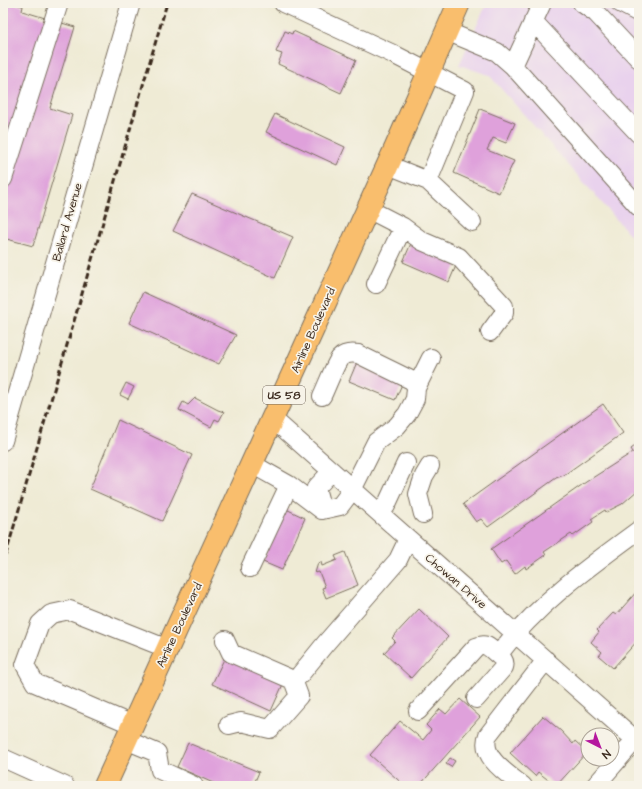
<svg xmlns="http://www.w3.org/2000/svg" width="642" height="789" viewBox="0 0 642 789" font-family="'Architects Daughter',sans-serif">
  <style>
    .built { fill: #e9d2ed }
    .building { fill: #dfa1db }
    .lines { fill: none; stroke-linecap: round; stroke-linejoin: round }
    .minor-casing { stroke: #7a6e5e; stroke-width: 20 }
    .major-casing { stroke: #7a6e5e; stroke-width: 24 }
    .minor { stroke: #fff; stroke-width: 18 }
    .major { stroke: #f9be6d; stroke-width: 22 }
    .rail { stroke: #3b2a1e; stroke-width: 3; stroke-dasharray: 6 3; stroke-linecap: butt }
    .labels { text-anchor: middle; stroke-width: 3.5; stroke-linejoin: round; paint-order: stroke }
    .shield { fill: #f7f3e8; stroke: #73665b; stroke-width: 1 }
    .shield-label { font-size: 11px; font-weight: bold; fill: #3b2a1e }
    .street-label { font-size: 12px; fill: #3b2a1e; stroke: #f7f3e8 }
  </style>
  <rect width="100%" height="100%" fill="#f7f3e8"/>
  <filter id="ink" filterUnits="userSpaceOnUse"><feTurbulence type="fractalNoise" baseFrequency=".025" numOctaves="2"/><feDisplacementMap in="SourceGraphic" scale="8" xChannelSelector="R" yChannelSelector="G"/><feConvolveMatrix kernelMatrix="1 2 1 2 8 2 1 2 1" color-interpolation-filters="sRGB"/></filter>
  <filter id="wash" filterUnits="userSpaceOnUse"><feTurbulence type="fractalNoise" baseFrequency=".012" numOctaves="4" result="noise"/><feDisplacementMap in="SourceGraphic" scale="16" xChannelSelector="R" yChannelSelector="G"/><feGaussianBlur stdDeviation="0.9" result="paint"/><feColorMatrix in="noise" values="0 0 0 0 0 0 0 0 0 0 0 0 0 0 0 0 0 1.4 0 .05"/><feComposite in="paint" operator="in"/></filter>
  <g filter="url(#wash)">
    <rect width="100%" height="100%" fill="#efebd5"/>
    <path class="built" d="M487,3H639V245L489,75L459,65Z"/>
    <g id="blocks">
      <path class="building" d="M3,3H12L23,6L22,11L75,27L50,108L72,115L33,246L3,238Z
        M285,31L292,34L293,31L356,60L341,93L278,64L282,54L276,52Z
        M480,109L515,123L506,143L493,138L487,150L514,161L499,193L454,173Z
        M275,114L345,147L337,165L266,132Z
        M192,194L293,237L275,278L173,231Z
        M412,241L458,261L449,282L403,262Z
        M143,292L236,335L219,364L129,323Z
        M357,362L403,382L395,400L349,381Z
        M126,383L134,387L128,399L120,395Z
        M195,398L218,410L224,412L219,421L215,419L211,427L179,410L183,402L188,405Z
        M603,404L623,433L564,475L556,478L488,527L481,519L476,522L463,504Z
        M118,420L192,455L162,521L90,489Z
        M639,443V489L622,504L606,512L605,510L591,519L593,522L573,536L571,534L544,552L546,555L526,569L525,566L515,574L506,561L501,564L491,549L586,482L633,452L631,449Z
        M286,509L305,518L282,570L263,562Z
        M345,552L358,585L326,598L322,588L325,587L319,572L315,573L318,563L321,562L322,566L337,560L335,556Z
        M639,583V639L613,668L599,656L602,652L591,642L599,632L597,630L613,613L616,615L638,590L635,588Z
        M419,609L448,637L411,678L384,653L395,641L392,638Z
        M226,655L284,682L271,711L212,684Z
        M460,699L480,717L419,786H405L370,755L400,721L423,740L431,730L426,725L440,709L446,714Z
        M543,716L561,731L573,744L575,741L587,752L556,786L538,772L535,776L510,753Z
        M188,743L259,772L253,786H220L177,767Z
        M450,758L455,761L451,767L446,764Z"/>
    </g>
  </g>
  <g filter="url(#ink)">
    <use href="#blocks" fill-opacity="0" stroke="#7a6e5e" stroke-width="1"/>
    <g class="lines">
      <g class="minor-casing">
        <path id="minor" d="M283,3L393,54L465,91L428,181L388,165
          M582,3L596,13L639,59
          M620,3L639,13
          M533,21L639,134
          M446,31L497,52L513,66L639,207
          M513,66L542,3
          M3,179L59,3
          M428,181L472,222
          M368,209L403,227L422,241L459,257L504,306V313L490,332
          M376,284L403,227
          M322,396C326,388 335,364 340,358C345,353 351,353 358,354L411,380L415,384L416,388
          M273,419L639,743
          M3,441L131,3
          M252,464L289,485L322,510
          M322,510L340,506L352,490L376,442L397,426L407,414L415,399L416,388L431,358
          M322,510L316,488L332,471
          M379,512L386,506L406,463
          M423,514L418,494L424,476L430,466
          M250,568L289,485
          M225,640L231,653L293,680L299,696L270,729L241,722L229,725
          M299,676L325,644L398,560L408,539
          M476,699L504,667C506,661 502,658 498,655
          M418,711L476,647C487,642 489,648 498,655C538,603 587,568 639,530
          M133,725L35,683L25,665L40,624L51,614L70,610L168,649
          M126,740L157,753L160,770L194,786
          M3,758L65,786
          M523,786C508,774 479,757 488,735L546,660
          M595,786L635,740"/>
      </g>
      <g class="major-casing">
        <path id="major" d="M105,786L396,147L459,3"/>
      </g>
      <use href="#minor" class="minor"/>
      <use href="#major" class="major"/>
      <path class="rail" d="M3,564L167,3"/>
    </g>
  </g>
  <g class="labels">
    <rect class="shield" x="263" y="386" width="42" height="18" rx="3"/>
    <g class="shield-label">
      <text x="284" y="399">US 58</text>
    </g>
    <g class="street-label">
      <text transform="translate(67 222) rotate(-74)" y="4">Ballard Avenue</text>
      <text transform="translate(313 330) rotate(-66)" y="4">Airline Boulevard</text>
      <text transform="translate(456 581) rotate(41)" y="4">Chowan Drive</text>
      <text transform="translate(179 625) rotate(-65)" y="4">Airline Boulevard</text>
    </g>
  </g>
  <rect width="642" height="789" fill="none" stroke="#f7f3e8" stroke-width="16"/>
  <g transform="translate(600 747) rotate(138)"><circle r="19" fill="#f7f3e8" stroke="#aca397"/>
  <path d="M0-3L7 15L0 10L-7 15Z" fill="#b5179e"/>
  <text y="-6" font-size="11" font-weight="bold" text-anchor="middle" fill="#3b2a1e">N</text>
  </g>
</svg>
